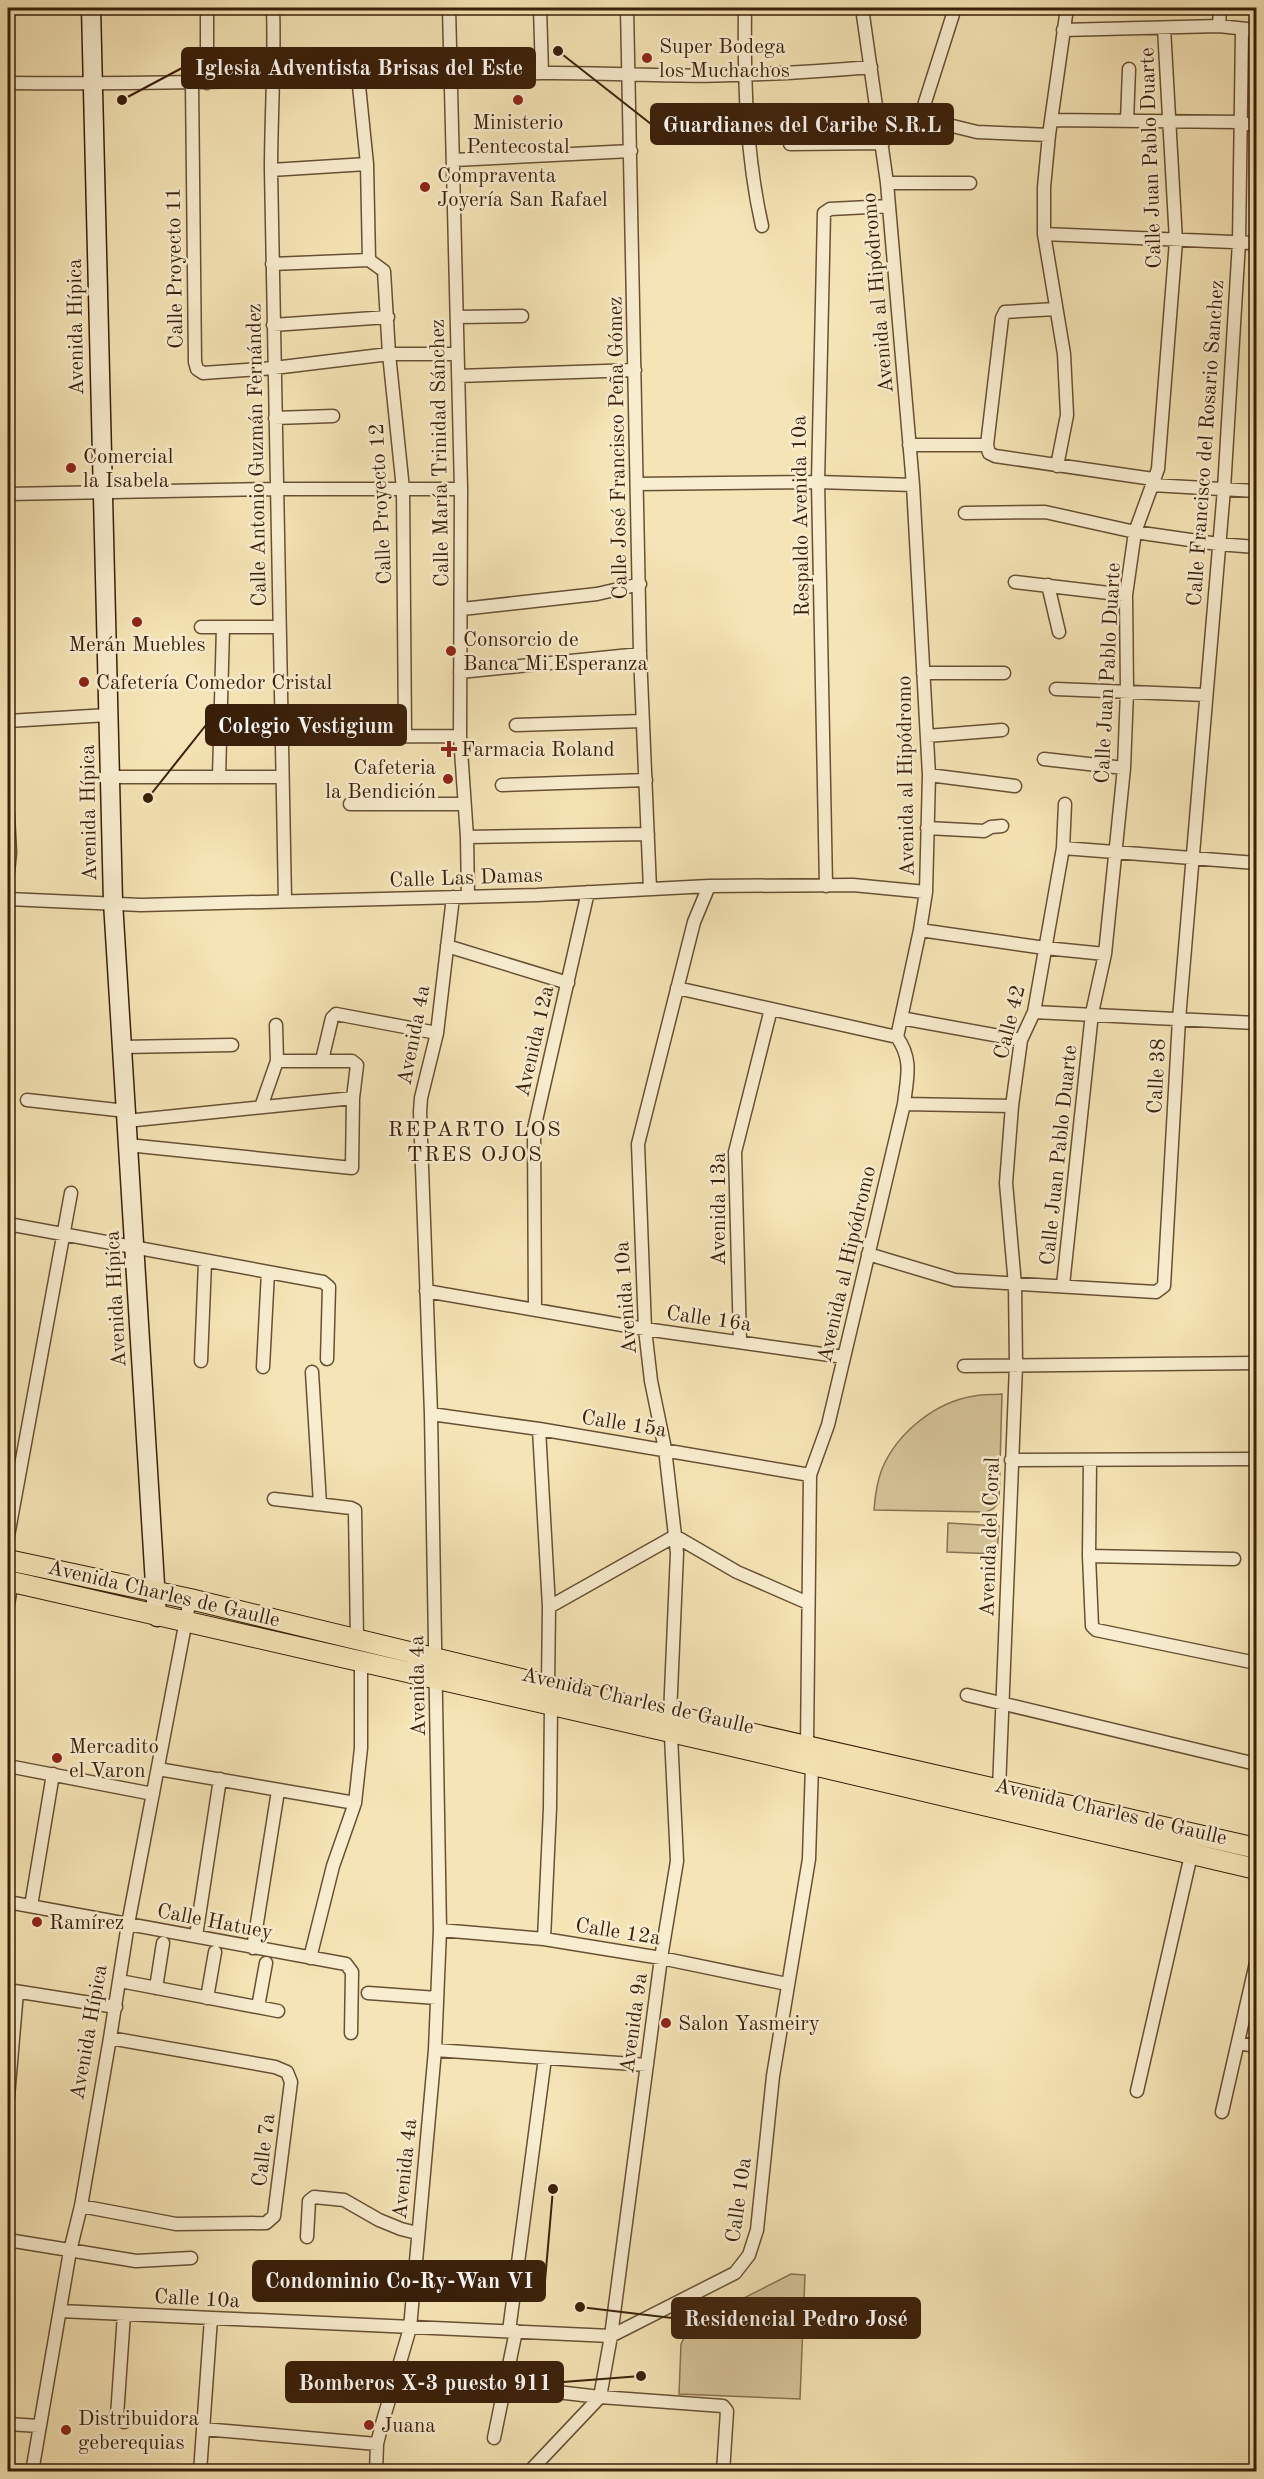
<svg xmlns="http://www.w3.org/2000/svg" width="1264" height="2479" viewBox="0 0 1264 2479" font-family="'Old Standard TT',serif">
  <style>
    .green { fill: #d5c398; stroke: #877150; stroke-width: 1.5 }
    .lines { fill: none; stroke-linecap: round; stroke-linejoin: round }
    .street-casing { stroke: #685034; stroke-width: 15 }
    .secondary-casing { stroke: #391f09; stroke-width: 21 }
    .primary-casing { stroke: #391f09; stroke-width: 22 }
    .street { stroke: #f8edcf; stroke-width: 12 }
    .secondary { stroke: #f8edcf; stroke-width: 18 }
    .primary { stroke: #f5e4b5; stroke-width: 20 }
    .poi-dot { fill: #8f2418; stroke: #f8edcf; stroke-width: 2 }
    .labels { text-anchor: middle; stroke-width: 5; stroke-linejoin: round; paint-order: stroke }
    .poi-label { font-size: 21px; fill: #391f09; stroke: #f8edcf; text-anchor: start }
    .street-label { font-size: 21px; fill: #391f09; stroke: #f8edcf }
    .neighbourhood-label { font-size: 22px; letter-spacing: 1.5px; fill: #391f09; stroke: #f8edcf }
    .leader { fill: none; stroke: #391f09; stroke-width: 2 }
    .callout-dot { fill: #391f09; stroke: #f8edcf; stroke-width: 2 }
    .callout { fill: #391f09; stroke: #391f09; stroke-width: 2 }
    .callout-label { font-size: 22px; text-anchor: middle; font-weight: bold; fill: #fff }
  </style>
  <rect width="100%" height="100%" fill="#f5e4b5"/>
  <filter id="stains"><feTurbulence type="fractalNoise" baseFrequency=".00333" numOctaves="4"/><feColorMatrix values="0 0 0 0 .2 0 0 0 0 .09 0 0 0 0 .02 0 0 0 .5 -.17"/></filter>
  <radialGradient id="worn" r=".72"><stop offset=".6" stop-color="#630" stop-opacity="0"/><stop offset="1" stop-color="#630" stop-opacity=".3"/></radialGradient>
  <path class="green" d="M1002,1394L999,1502L993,1509L986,1512L874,1510C875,1496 877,1482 882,1469C897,1433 935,1402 974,1396C983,1394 993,1395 1002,1394Z
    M948,1523L999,1526L997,1554L947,1552Z
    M791,2274L805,2275L800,2399L679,2394L681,2344L691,2325Z"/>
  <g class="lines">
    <g class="street-casing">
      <path id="street" d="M207,8V83
        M273,8C275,62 271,116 271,170L285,901
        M449,8L461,489L460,736L467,837L468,897
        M540,8L542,73
        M627,8L640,654L650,889
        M745,8C744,81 746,155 762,226
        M1219,26L1220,8
        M1063,30L1219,26L1256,30
        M358,76L367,164L369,260
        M8,83C186,85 363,77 541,73C605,72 668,78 732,75C778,74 825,71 871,67
        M192,83L195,362L197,369L203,373L274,368L389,354H457
        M879,113L920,118L977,132L1049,135
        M920,118L955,8
        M1051,120L1239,122L1256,126
        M1127,121L1129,69
        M790,144L883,143
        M454,160L631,151
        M271,170L367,164
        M887,183H970
        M1044,234L1256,243
        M272,264L369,260L384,271L389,354L403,489L405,736
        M1056,309L1005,312L1002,318L987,445L989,453L995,456L1153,479
        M457,317L522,316
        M273,325L388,317
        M458,376L635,370
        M275,418L333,416
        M909,445H987
        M1057,466L1067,415L1064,354L1044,234V187L1049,135L1067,8
        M637,484L818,482L913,485
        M1152,485L1256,491
        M8,494L275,489H461
        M965,513L1045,512L1135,532L1218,544L1256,547
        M1015,582L1126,595
        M1048,585L1059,632
        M462,609L597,594L640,584
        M201,627H278
        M460,672L640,654
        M923,673H1004
        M1056,689L1206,695
        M8,721L108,715
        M516,725L643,721
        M927,736L1002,730
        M281,737L460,736
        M1044,759L1124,768
        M929,775L1015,786
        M110,777H282
        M219,777L223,627
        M502,785L646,780
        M350,804H464
        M8,815L10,853L8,872
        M927,828L984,831L991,827L1002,826
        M467,837L648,834
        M1063,848L1256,863
        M826,886L818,482L824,213L830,209L889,206
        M8,899L141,905L537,895L709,886L853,885L926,892
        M920,930L1045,948L1105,954
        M447,946L568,983
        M677,988L897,1037
        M1034,1012L1256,1023
        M901,1018L1021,1040
        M276,1025L277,1061
        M122,1047L232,1045
        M322,1060L332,1018L336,1014L437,1033
        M27,1100L126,1111
        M904,1104L1012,1106
        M126,1121L353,1098
        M128,1145L352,1168L353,1098L357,1065L352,1061H277L261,1107
        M8,1224L323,1282L329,1287L327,1359
        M868,1254L955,1280L1156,1292L1164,1286L1179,1019L1224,489L1239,242L1242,30
        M1063,1285L1092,1013L1105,954L1124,768L1127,691L1126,595L1135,532L1158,469L1176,241L1164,28
        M426,1291L645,1329L844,1357
        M535,1309L534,1129L588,892
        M740,1341L735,1152L771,1009
        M201,1361L205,1262
        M964,1366L1256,1363
        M263,1367L268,1272
        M312,1372L320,1504
        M431,1414L539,1429L810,1475
        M539,1429L549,1607L548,1685
        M1011,1460L1256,1459
        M1090,1461L1089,1556L1092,1626L1096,1630L1256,1663
        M274,1499L351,1508L355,1510L357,1640
        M8,1536L71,1193
        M1089,1556L1234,1559
        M8,1604L12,1582
        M549,1607L675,1536L737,1572L808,1603
        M967,1695L1256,1764
        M807,1745L810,1475L828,1425L904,1104C907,1077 913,1060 897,1037L920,930L926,892L929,775L913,485L887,183L862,8
        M8,1766L153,1794
        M158,1769L355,1803
        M999,1789L1016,1365L1015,1285L1006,1183L1012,1106L1021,1040L1034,1012L1063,848L1065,804
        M8,1902L346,1964L352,1972L351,2033
        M31,1906L53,1774
        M440,1930L544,1939L661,1958L787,1984
        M196,1936L220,1779
        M544,1939L550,1808L551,1704
        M253,1948L278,1791
        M310,1958L333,1866L355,1803L361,1748V1663
        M120,1981L278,2011
        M156,1988L163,1943
        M8,1990L116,2007
        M368,1993L437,1998
        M207,1998L215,1952
        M258,2007L266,1963
        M1238,2043L1256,2046
        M435,2050L647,2065
        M1137,2091L1191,1855
        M8,2097L17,1992
        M1222,2112L1256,1963
        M81,2206L176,2224L266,2223L274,2216L291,2082L287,2072L275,2067L110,2038
        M307,2237L309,2201L314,2197L344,2200L379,2220L401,2229L417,2233
        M8,2240L136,2261L191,2258
        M60,2311L611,2336L735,2273L749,2255L757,2230L773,2076L809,1859L812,1765
        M124,2314L117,2416L124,2422
        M509,2331L545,2058
        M505,2386L600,2397L723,2406L727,2411L723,2472
        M8,2424L39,2426
        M203,2429L377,2444
        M494,2438L516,2331
        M32,2472L70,2251L81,2206L110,2038L128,1924L190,1599
        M200,2472L211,2318
        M376,2472L377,2444L382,2424L410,2328L435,2050L440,1930L431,1414L420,1112L421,1098L437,1033L453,897
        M529,2472L600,2397L611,2336L661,1958L677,1861L670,1715L677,1553L665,1449L651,1381L645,1329L638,1144L694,922L709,886"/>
    </g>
    <g class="secondary-casing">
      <path id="secondary" d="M91,8L113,902L157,1617"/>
    </g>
    <g class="primary-casing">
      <path id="primary" d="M8,1560L190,1599L670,1715L1256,1848
        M8,1581L732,1746L1256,1869"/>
    </g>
    <use href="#street" class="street"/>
    <use href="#secondary" class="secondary"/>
    <use href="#primary" class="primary"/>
  </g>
  <g class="poi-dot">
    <circle cx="647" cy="58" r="6"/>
    <circle cx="518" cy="100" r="6"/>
    <circle cx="425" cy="187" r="6"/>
    <circle cx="71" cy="468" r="6"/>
    <circle cx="137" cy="622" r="6"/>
    <circle cx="451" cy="651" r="6"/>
    <circle cx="84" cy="682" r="6"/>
    <path d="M446 740h6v6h6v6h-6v6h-6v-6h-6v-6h6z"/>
    <circle cx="448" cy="779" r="6"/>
    <circle cx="57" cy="1758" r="6"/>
    <circle cx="37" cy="1922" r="6"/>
    <circle cx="666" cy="2023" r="6"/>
    <circle cx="369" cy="2425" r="6"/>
    <circle cx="66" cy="2430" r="6"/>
  </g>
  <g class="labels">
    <g class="poi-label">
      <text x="659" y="53">Super Bodega<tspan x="659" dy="24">los Muchachos</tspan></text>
      <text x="518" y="129" text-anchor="middle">Ministerio<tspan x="518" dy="24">Pentecostal</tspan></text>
      <text x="437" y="182">Compraventa<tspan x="437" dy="24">Joyería San Rafael</tspan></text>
      <text x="83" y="463">Comercial<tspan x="83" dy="24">la Isabela</tspan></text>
      <text x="463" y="646">Consorcio de<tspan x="463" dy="24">Banca Mi Esperanza</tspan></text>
      <text x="137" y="651" text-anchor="middle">Merán Muebles</text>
      <text x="96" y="689">Cafetería Comedor Cristal</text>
      <text x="461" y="756">Farmacia Roland</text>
      <text x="436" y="774" text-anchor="end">Cafeteria<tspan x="436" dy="24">la Bendición</tspan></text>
      <text x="69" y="1753">Mercadito<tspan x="69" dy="24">el Varon</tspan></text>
      <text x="49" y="1929">Ramírez</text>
      <text x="678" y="2030">Salon Yasmeiry</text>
      <text x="78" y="2425">Distribuidora<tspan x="78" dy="24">geberequias</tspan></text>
      <text x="381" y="2432">Juana</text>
    </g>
    <g class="street-label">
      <text transform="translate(1150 158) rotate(-92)" y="7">Calle Juan Pablo Duarte</text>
      <text transform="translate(174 268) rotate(-91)" y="7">Calle Proyecto 11</text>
      <text transform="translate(877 293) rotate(-95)" y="7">Avenida al Hipódromo</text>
      <text transform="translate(75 327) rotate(-91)" y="7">Avenida Hípica</text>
      <text transform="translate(1205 443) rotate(-86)" y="7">Calle Francisco del Rosario Sanchez</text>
      <text transform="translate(617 448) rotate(-91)" y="7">Calle José Francisco Peña Gómez</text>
      <text transform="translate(439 453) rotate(-91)" y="7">Calle María Trinidad Sánchez</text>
      <text transform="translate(256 455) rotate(-91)" y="7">Calle Antonio Guzmán Fernández</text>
      <text transform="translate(380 504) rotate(-93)" y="7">Calle Proyecto 12</text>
      <text transform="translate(800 516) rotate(-91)" y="7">Respaldo Avenida 10a</text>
      <text transform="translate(1107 673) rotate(-87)" y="7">Calle Juan Pablo Duarte</text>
      <text transform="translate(905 776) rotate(-91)" y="7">Avenida al Hipódromo</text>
      <text transform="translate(88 813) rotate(-91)" y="7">Avenida Hípica</text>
      <text transform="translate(466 877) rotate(-2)" y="7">Calle Las Damas</text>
      <text transform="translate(1009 1022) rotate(-76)" y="7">Calle 42</text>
      <text transform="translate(413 1035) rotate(-79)" y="7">Avenida 4a</text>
      <text transform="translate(534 1041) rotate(-77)" y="7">Avenida 12a</text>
      <text transform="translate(1156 1076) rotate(-87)" y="7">Calle 38</text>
      <text transform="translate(1058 1155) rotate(-84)" y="7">Calle Juan Pablo Duarte</text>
      <text transform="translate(718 1209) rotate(-90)" y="7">Avenida 13a</text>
      <text transform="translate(846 1264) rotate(-77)" y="7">Avenida al Hipódromo</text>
      <text transform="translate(625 1298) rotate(-94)" y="7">Avenida 10a</text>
      <text transform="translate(115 1299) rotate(-93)" y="7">Avenida Hípica</text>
      <text transform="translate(709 1318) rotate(8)" y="7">Calle 16a</text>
      <text transform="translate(624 1423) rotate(9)" y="7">Calle 15a</text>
      <text transform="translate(989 1537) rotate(-88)" y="7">Avenida del Coral</text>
      <text transform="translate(164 1593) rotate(13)" y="7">Avenida Charles de Gaulle</text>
      <text transform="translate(417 1686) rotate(-91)" y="7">Avenida 4a</text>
      <text transform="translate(638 1700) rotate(13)" y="7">Avenida Charles de Gaulle</text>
      <text transform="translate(1111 1811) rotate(13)" y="7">Avenida Charles de Gaulle</text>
      <text transform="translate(215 1921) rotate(11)" y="7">Calle Hatuey</text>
      <text transform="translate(618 1931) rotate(9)" y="7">Calle 12a</text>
      <text transform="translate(633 2023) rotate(-82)" y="7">Avenida 9a</text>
      <text transform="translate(88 2032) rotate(-80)" y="7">Avenida Hípica</text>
      <text transform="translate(263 2150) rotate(-83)" y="7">Calle 7a</text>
      <text transform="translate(404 2169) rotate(-84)" y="7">Avenida 4a</text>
      <text transform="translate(738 2200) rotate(-82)" y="7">Calle 10a</text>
      <text transform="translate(197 2298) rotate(3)" y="7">Calle 10a</text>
    </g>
    <g class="neighbourhood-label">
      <text x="475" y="1136">REPARTO LOS<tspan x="475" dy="25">TRES OJOS</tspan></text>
    </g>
  </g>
  <path class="leader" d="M122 100L182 68M558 51L651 124M148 798L206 725M553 2189L545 2281M580 2307L672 2318M641 2376L563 2382"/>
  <g class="callout-dot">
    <circle cx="122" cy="100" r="6"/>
    <circle cx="558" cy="51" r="6"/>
    <circle cx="148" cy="798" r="6"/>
    <circle cx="553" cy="2189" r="6"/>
    <circle cx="580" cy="2307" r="6"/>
    <circle cx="641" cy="2376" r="6"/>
  </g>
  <g class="callout">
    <rect x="182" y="48" width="353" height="40" rx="6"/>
    <rect x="651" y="104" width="302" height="40" rx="6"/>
    <rect x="206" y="705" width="200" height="40" rx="6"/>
    <rect x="253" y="2261" width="292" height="40" rx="6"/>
    <rect x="672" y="2298" width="248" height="40" rx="6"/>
    <rect x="286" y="2362" width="277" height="40" rx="6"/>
  </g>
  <g class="callout-label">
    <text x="359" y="75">Iglesia Adventista Brisas del Este</text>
    <text x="802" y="132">Guardianes del Caribe S.R.L</text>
    <text x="306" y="733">Colegio Vestigium</text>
    <text x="399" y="2288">Condominio Co-Ry-Wan VI</text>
    <text x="796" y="2326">Residencial Pedro José</text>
    <text x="425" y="2390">Bomberos X-3 puesto 911</text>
  </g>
  <rect width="1264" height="2479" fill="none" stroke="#f5e4b5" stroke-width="30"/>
  <rect x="9" y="9" width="1246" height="2461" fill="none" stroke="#391f09" stroke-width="3"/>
  <rect x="15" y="15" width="1234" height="2449" fill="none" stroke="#391f09" stroke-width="1.5"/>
  <rect width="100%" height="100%" filter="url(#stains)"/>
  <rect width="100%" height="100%" fill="url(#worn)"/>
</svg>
